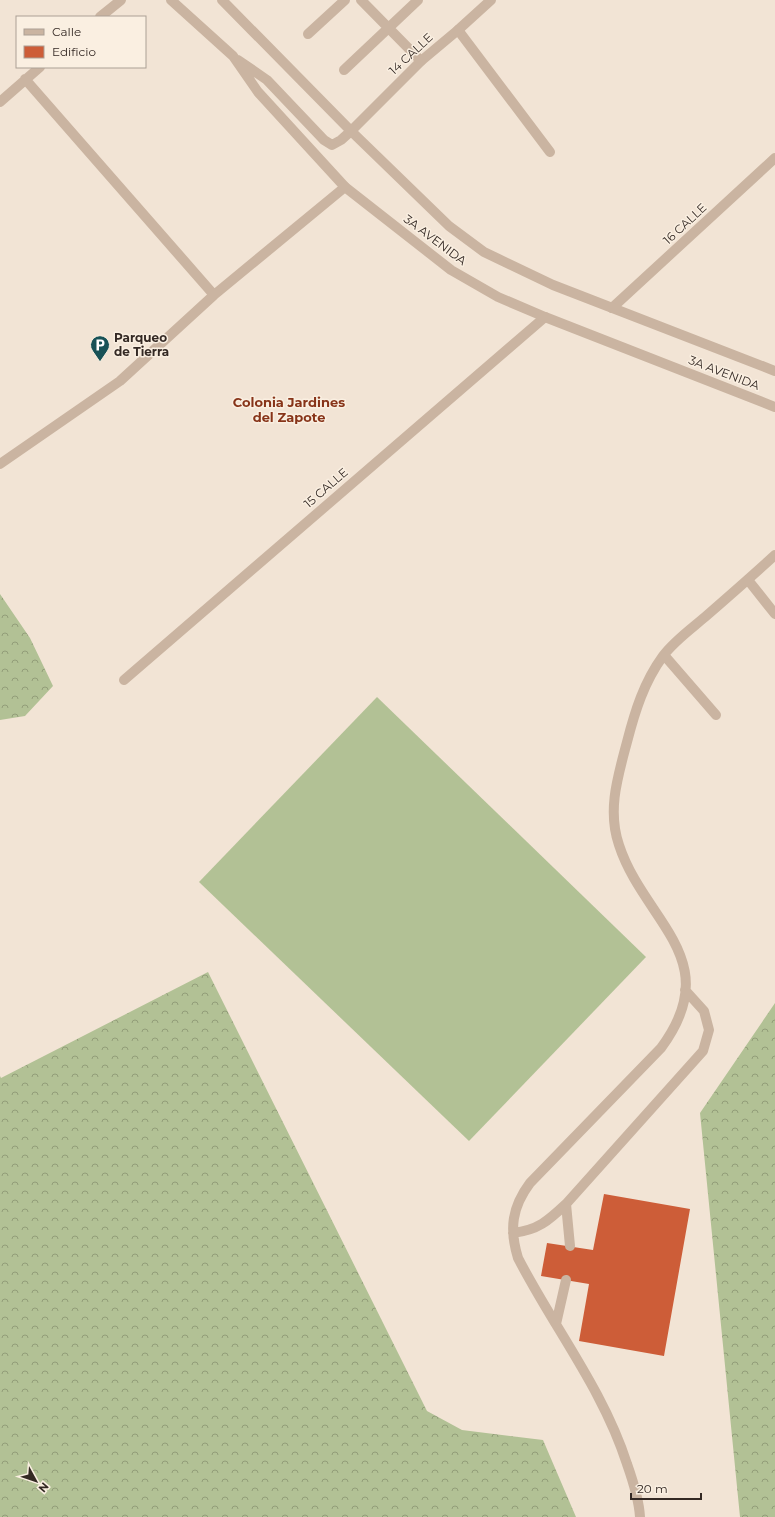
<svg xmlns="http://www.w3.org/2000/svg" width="775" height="1517" viewBox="0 0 775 1517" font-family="Montserrat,sans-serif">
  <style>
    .forest { fill: url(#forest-crowns) }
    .pitch { fill: #b2c195 }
    .building { fill: #cd5d38 }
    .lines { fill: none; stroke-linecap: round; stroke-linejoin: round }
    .service { stroke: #cab4a1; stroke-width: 10 }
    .minor { stroke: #cab4a1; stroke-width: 10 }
    .tertiary { stroke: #cab4a1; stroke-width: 10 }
    .labels { text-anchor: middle; stroke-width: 3; stroke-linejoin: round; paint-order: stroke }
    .street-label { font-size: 12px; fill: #342924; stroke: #faefe1 }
    .poi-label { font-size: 12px; font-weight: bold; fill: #342924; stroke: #faefe1; text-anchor: start }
    .neighbourhood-label { font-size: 13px; font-weight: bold; fill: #873419; stroke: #faefe1 }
  </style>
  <defs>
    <pattern id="forest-crowns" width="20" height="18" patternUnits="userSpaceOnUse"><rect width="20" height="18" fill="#b2c195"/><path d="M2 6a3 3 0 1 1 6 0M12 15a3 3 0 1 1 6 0" fill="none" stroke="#929d79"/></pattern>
  </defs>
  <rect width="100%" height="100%" fill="#f2e4d5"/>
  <path class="forest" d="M0,594L30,638L53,686L25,716L0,720Z
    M208,972L427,1411L462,1430L543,1440L576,1517H0V1076L1,1078Z
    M775,1003V1517H740L700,1113Z"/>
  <path class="pitch" d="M377,697L646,957L469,1141L199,882Z"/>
  <path class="building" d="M604,1194L690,1209L664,1356L579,1341L589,1284L541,1276L547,1243L593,1250Z"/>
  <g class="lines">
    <path class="service" d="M361,0L421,61
      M100,17L121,0
      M458,30L550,152
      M308,34L345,0
      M344,70L418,0
      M25,79L214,295
      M0,102L40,67
      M0,464L120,381L214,295L345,187
      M748,580L775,614
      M664,655L716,715
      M566,1204L570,1246
      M513,1233C538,1230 548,1221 566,1204L703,1051L709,1030L704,1011L685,990
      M556,1324L566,1280
      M640,1517C639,1499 633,1481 627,1464C603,1389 554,1328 518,1258C509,1229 512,1207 530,1183L661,1048C727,959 644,922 619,845C607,810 618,776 627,742C635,711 644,682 663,656C674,641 691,629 705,617C728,597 752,576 775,555"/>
    <path class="minor" d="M351,131L421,61L458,30L491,0
      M612,308L775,158
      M124,680L545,317"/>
    <path class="tertiary" d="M171,0L233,56L258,92L345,187L451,270L498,297L545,317L775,407
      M222,0L351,131L449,226L484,252L553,285L775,371
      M238,60L267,80L324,140L332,145L341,140L351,131"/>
  </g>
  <defs>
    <g id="parking-pin" transform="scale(1)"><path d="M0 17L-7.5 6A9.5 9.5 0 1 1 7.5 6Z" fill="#185257" stroke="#faefe1"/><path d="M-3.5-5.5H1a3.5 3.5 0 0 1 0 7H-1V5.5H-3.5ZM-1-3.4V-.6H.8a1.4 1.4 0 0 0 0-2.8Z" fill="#fff"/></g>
  </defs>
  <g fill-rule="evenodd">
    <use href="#parking-pin" x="100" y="345"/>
  </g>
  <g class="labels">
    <g class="street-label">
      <text transform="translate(411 54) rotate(-43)" y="4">14 CALLE</text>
      <text transform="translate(685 224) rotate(-43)" y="4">16 CALLE</text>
      <text transform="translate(435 240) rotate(37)" y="4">3A AVENIDA</text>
      <text transform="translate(724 373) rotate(21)" y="4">3A AVENIDA</text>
      <text transform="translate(326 488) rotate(-41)" y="4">15 CALLE</text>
    </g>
    <g class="poi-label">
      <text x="114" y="342">Parqueo<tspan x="114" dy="14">de Tierra</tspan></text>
    </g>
    <g class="neighbourhood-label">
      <text x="289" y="407">Colonia Jardines<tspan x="289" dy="15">del Zapote</tspan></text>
    </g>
  </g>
  <rect x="16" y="16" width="130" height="52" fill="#faefe1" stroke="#aba095"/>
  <rect x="24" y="29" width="20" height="6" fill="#cab4a1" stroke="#aba095"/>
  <text x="52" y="36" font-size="12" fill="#342924">Calle</text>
  <rect x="24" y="46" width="20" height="12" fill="#cd5d38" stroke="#aba095"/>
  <text x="52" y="56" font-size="12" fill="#342924">Edificio</text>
  <g transform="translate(36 1481) rotate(130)" stroke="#faefe1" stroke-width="3" paint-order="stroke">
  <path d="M0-3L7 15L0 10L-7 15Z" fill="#342924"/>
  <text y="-6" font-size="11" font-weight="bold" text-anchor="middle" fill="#342924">N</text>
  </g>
  <path d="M631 1493v6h70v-6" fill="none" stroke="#342924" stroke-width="2"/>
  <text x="637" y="1493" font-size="12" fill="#342924" stroke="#faefe1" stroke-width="3" paint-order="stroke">20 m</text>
</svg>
